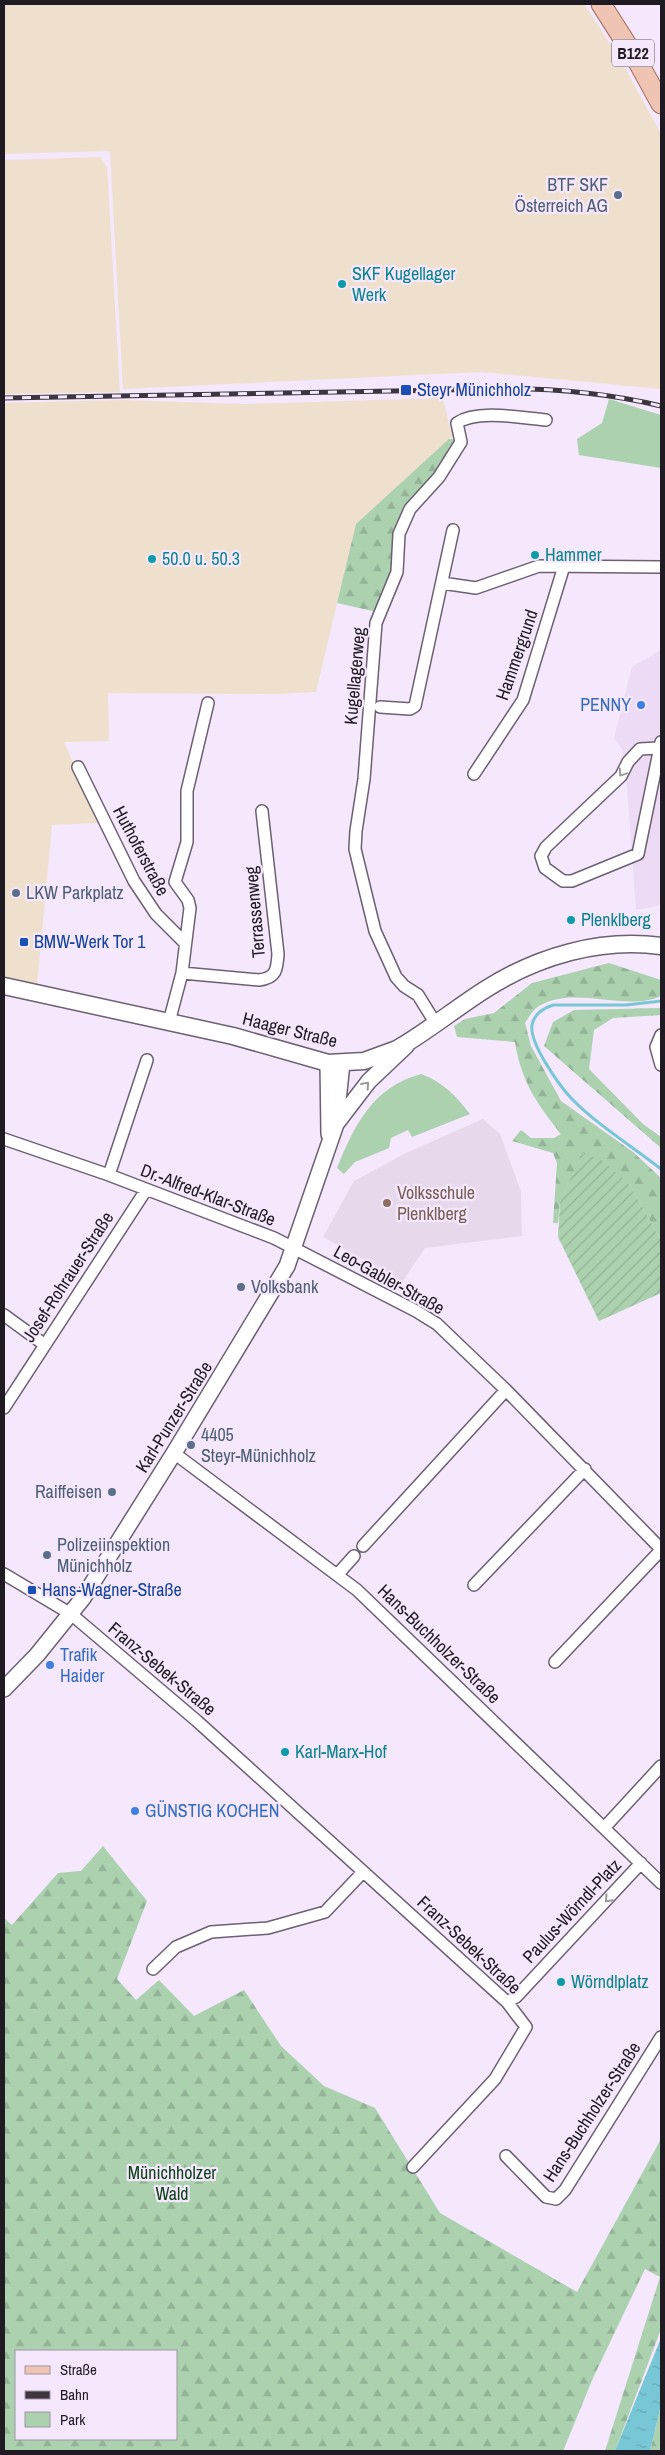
<svg xmlns="http://www.w3.org/2000/svg" width="665" height="2455" viewBox="0 0 665 2455" font-family="'Archivo Narrow',sans-serif">
  <style>
    .built { fill: #eddaf5 }
    .industrial { fill: #efe0cd }
    .education { fill: #e8d8eb }
    .forest { fill: url(#forest-firs); fill-rule: evenodd }
    .park { fill: #abd1af }
    .garden { fill: url(#garden-furrows) }
    .water { fill: url(#water-ripples) }
    .lines { fill: none; stroke-linecap: round; stroke-linejoin: round }
    .stream { stroke: #77c7d6; stroke-width: 3 }
    .minor-casing { stroke: #6c6072; stroke-width: 14 }
    .tertiary-casing { stroke: #6c6072; stroke-width: 18 }
    .secondary-casing { stroke: #6c6072; stroke-width: 19 }
    .primary-casing { stroke: #a0705e; stroke-width: 21 }
    .minor { stroke: #fff; stroke-width: 11 }
    .tertiary { stroke: #fff; stroke-width: 15 }
    .secondary { stroke: #fff; stroke-width: 16 }
    .primary { stroke: #efc4b2; stroke-width: 19 }
    .rail-casing { stroke: #3d363f; stroke-width: 5 }
    .rail { stroke: #f5e7fc; stroke-width: 3; stroke-dasharray: 9; stroke-linecap: butt }
    .oneway { stroke: #9b989c }
    .service-dot { fill: #5c6f8a; stroke: #f5e7fc; stroke-width: 2 }
    .culture-dot { fill: #0f9aa8; stroke: #f5e7fc; stroke-width: 2 }
    .transit-dot { fill: #1a4fb4; stroke: #f5e7fc; stroke-width: 2 }
    .shop-dot { fill: #3f7fe0; stroke: #f5e7fc; stroke-width: 2 }
    .education-dot { fill: #8d6e63; stroke: #f5e7fc; stroke-width: 2 }
    .labels { text-anchor: middle; stroke-width: 4.5; stroke-linejoin: round; paint-order: stroke }
    .shield { fill: #f5e7fc; stroke: #605863; stroke-width: 1 }
    .shield-label { font-size: 16px; font-weight: bold; fill: #201b22 }
    .service-label { font-size: 18px; fill: #4e5e75; stroke: #f5e7fc; text-anchor: start }
    .culture-label { font-size: 18px; fill: #0d838f; stroke: #f5e7fc; text-anchor: start }
    .transit-label { font-size: 18px; fill: #164399; stroke: #f5e7fc; text-anchor: start }
    .street-label { font-size: 18px; fill: #201b22; stroke: #f5e7fc }
    .shop-label { font-size: 18px; fill: #366cbe; stroke: #f5e7fc; text-anchor: start }
    .education-label { font-size: 18px; fill: #785e54; stroke: #f5e7fc; text-anchor: start }
    .park-label { font-size: 18px; fill: #0d441b; stroke: #f5e7fc }
  </style>
  <defs>
    <pattern id="forest-firs" width="22" height="20" patternUnits="userSpaceOnUse" patternTransform="scale(1.25)"><rect width="22" height="20" fill="#abd1af"/><path d="M5 1l3.5 6h-7zM16 11l3.5 6h-7z" fill="#93b396"/></pattern>
    <pattern id="garden-furrows" width="10" height="10" patternUnits="userSpaceOnUse" patternTransform="scale(1.25)"><rect width="10" height="10" fill="#abd1af"/><path d="M-1 1l2-2M0 10L10 0M9 11l2-2" fill="none" stroke="#93b396"/></pattern>
    <pattern id="water-ripples" width="26" height="14" patternUnits="userSpaceOnUse" patternTransform="scale(1.25)"><rect width="26" height="14" fill="#77c7d6"/><path d="M2 4q2-2 4 0t4 0M15 11q2-2 4 0t4 0" fill="none" stroke="#67aab7"/></pattern>
  </defs>
  <rect width="100%" height="100%" fill="#f5e7fc"/>
  <path class="built" d="M661,650V905L636,910L627,787L622,749L614,738L632,667Z"/>
  <path class="industrial" d="M4,4H584L619,57L661,134V389L481,372L123,389L110,151L4,154Z
    M100,157L107,167L120,392L4,394V160Z
    M443,398L450,428L454,435L356,524L316,692L275,694L108,693L109,741L64,742L100,823L52,825L37,985L4,978V403L121,400L244,404Z"/>
  <path class="education" d="M483,1119L500,1134L521,1192L522,1236L425,1248L403,1281L323,1237L354,1181L406,1153Z"/>
  <path class="forest" d="M449,439H453L455,442L447,459L408,505L394,566L377,612L337,603L356,524Z
    M609,963L661,980V996C625,1013 571,983 536,1008C532,1012 528,1018 525,1023L531,1046L561,1101L633,1152L661,1178V1240L630,1185L583,1153L560,1202L558,1223H553L557,1163L553,1153L512,1141L521,1130L531,1138H554L561,1134C537,1104 521,1081 515,1042L457,1037L454,1026L465,1019L494,1013L532,983Z
    M661,1008V1015L613,1018L594,1030L589,1069L643,1124L661,1137V1148L544,1046L553,1022L574,1010Z
    M103,1846L147,1901L117,1979L136,2000L159,1980L194,2016L244,1990L281,2046L324,2086L375,2108L440,2213L577,2292L661,2139V2329L615,2451H605L660,2277L645,2269L593,2378L563,2451H4V1918L12,1925L58,1873L81,1871ZM16,2351H176V2439H16Z
    M661,2405V2451H650Z"/>
  <path class="park" d="M609,399L661,415V468L579,455L577,439L602,423Z
    M421,1074C443,1082 456,1096 470,1114L412,1137L408,1130L391,1138L389,1148L355,1162L344,1174L337,1168C355,1124 373,1087 421,1074Z"/>
  <path class="garden" d="M582,1153L602,1160L630,1185L661,1240V1293L599,1321L558,1237L560,1202Z"/>
  <path class="water" d="M661,2338V2405L650,2451H615Z"/>
  <g class="lines">
    <path class="stream" d="M661,1001L626,1005H553C544,1008 534,1014 532,1025C529,1043 559,1085 571,1098C597,1125 632,1146 661,1169"/>
    <g class="minor-casing">
      <path id="minor" d="M442,583L476,588L539,566L661,567
        M380,707L410,709L415,706L453,530
        M658,748L640,749L628,762L621,776L546,847L541,856L545,868L563,881H572L638,854L661,742
        M78,767L134,881L156,914L185,943
        M474,774L523,700L564,566
        M182,973L259,980C276,978 277,970 278,954L262,811
        M169,1022L182,973L190,908L188,900L175,882L187,842V791L208,703
        M436,1024L418,995L404,986L396,977L375,931L355,849L356,831L364,779L376,623L397,572L399,534L410,509L439,477L461,442L457,423C478,409 521,418 546,420
        M661,1035L656,1047L661,1065
        M4,1139L109,1175L274,1238L416,1311L437,1324L506,1390L661,1549
        M109,1175L147,1060
        M4,1315L45,1345
        M4,1408L146,1190
        M174,1453L357,1590L661,1883
        M363,1546L506,1390
        M4,1574L71,1614L197,1721L507,2002L526,2027L495,2079L413,2167
        M338,1574L354,1556
        M474,1585L585,1469
        M555,1662L661,1550
        M604,1828L661,1766
        M153,1969L176,1947L211,1932L268,1928L325,1912L363,1872
        M507,2002L516,1997L641,1863
        M506,2156L546,2197L556,2199L565,2190L661,2037"/>
    </g>
    <g class="tertiary-casing">
      <path id="tertiary" d="M328,1063L329,1134
        M336,1120L342,1063
        M4,1689L37,1655L83,1598L174,1453L287,1266L336,1124L369,1081L406,1046"/>
    </g>
    <g class="secondary-casing">
      <path id="secondary" d="M4,986L233,1036L328,1063L364,1061L397,1049C428,1031 456,1008 486,989C538,956 600,938 661,946"/>
    </g>
    <g class="primary-casing">
      <path id="primary" d="M601,4L638,62L661,104"/>
    </g>
    <use href="#minor" class="minor"/>
    <use href="#tertiary" class="tertiary"/>
    <use href="#secondary" class="secondary"/>
    <use href="#primary" class="primary"/>
    <g class="rail-casing">
      <path id="rail" d="M4,398L448,390C521,386 590,389 661,406"/>
    </g>
    <use href="#rail" class="rail"/>
  </g>
  <defs><path id="oneway-chevron" d="M-2-3.5L2.5 0L-2 3.5" fill="none" stroke-width="1.6" stroke-linecap="round" stroke-linejoin="round" transform="scale(1.25)"/></defs>
  <g class="oneway">
    <use href="#oneway-chevron" transform="translate(622 773) rotate(124)"/>
    <use href="#oneway-chevron" transform="translate(366 1085) rotate(-49)"/>
    <use href="#oneway-chevron" transform="translate(608 1899) rotate(133)"/>
  </g>
  <g class="service-dot">
    <circle cx="618" cy="195" r="5"/>
    <circle cx="16" cy="893" r="5"/>
    <circle cx="241" cy="1287" r="5"/>
    <circle cx="191" cy="1445" r="5"/>
    <circle cx="112" cy="1492" r="5"/>
    <circle cx="47" cy="1555" r="5"/>
  </g>
  <g class="culture-dot">
    <circle cx="342" cy="284" r="5"/>
    <circle cx="535" cy="555" r="5"/>
    <circle cx="152" cy="559" r="5"/>
    <circle cx="571" cy="920" r="5"/>
    <circle cx="285" cy="1752" r="5"/>
    <circle cx="561" cy="1982" r="5"/>
  </g>
  <g class="transit-dot">
    <rect x="400" y="384" width="12" height="12" rx="2.5"/>
    <rect x="19" y="937" width="10" height="10" rx="2.5"/>
    <rect x="27" y="1585" width="10" height="10" rx="2.5"/>
  </g>
  <g class="shop-dot">
    <circle cx="641" cy="705" r="5"/>
    <circle cx="50" cy="1665" r="5"/>
    <circle cx="135" cy="1811" r="5"/>
  </g>
  <circle class="education-dot" cx="387" cy="1203" r="5"/>
  <g class="labels">
    <rect class="shield" x="612" y="39.5" width="42" height="27" rx="4"/>
    <g class="shield-label">
      <text x="633" y="59">B122</text>
    </g>
    <g class="service-label">
      <text x="608" y="191" text-anchor="end">BTF SKF<tspan x="608" dy="21">Österreich AG</tspan></text>
      <text x="26" y="899">LKW Parkplatz</text>
      <text x="251" y="1293">Volksbank</text>
      <text x="201" y="1441">4405<tspan x="201" dy="21">Steyr-Münichholz</tspan></text>
      <text x="102" y="1498" text-anchor="end">Raiffeisen</text>
      <text x="57" y="1551">Polizeiinspektion<tspan x="57" dy="21">Münichholz</tspan></text>
    </g>
    <g class="culture-label">
      <text x="352" y="280">SKF Kugellager<tspan x="352" dy="21">Werk</tspan></text>
      <text x="545" y="561">Hammer</text>
      <text x="162" y="565">50.0 u. 50.3</text>
      <text x="581" y="926">Plenklberg</text>
      <text x="295" y="1758">Karl-Marx-Hof</text>
      <text x="571" y="1988">Wörndlplatz</text>
    </g>
    <g class="transit-label">
      <text x="417" y="396">Steyr Münichholz</text>
      <text x="34" y="948">BMW-Werk Tor 1</text>
      <text x="42" y="1596">Hans-Wagner-Straße</text>
    </g>
    <g class="street-label">
      <text transform="translate(517 655) rotate(-71)" y="6">Hammergrund</text>
      <text transform="translate(355 676) rotate(-85)" y="6">Kugellagerweg</text>
      <text transform="translate(141 851) rotate(62)" y="6">Huthoferstraße</text>
      <text transform="translate(255 912) rotate(-95)" y="6">Terrassenweg</text>
      <text transform="translate(290 1030) rotate(14)" y="6">Haager Straße</text>
      <text transform="translate(208 1195) rotate(21)" y="6">Dr.-Alfred-Klar-Straße</text>
      <text transform="translate(68 1277) rotate(-57)" y="6">Josef-Rohrauer-Straße</text>
      <text transform="translate(389 1280) rotate(29)" y="6">Leo-Gabler-Straße</text>
      <text transform="translate(174 1417) rotate(-58)" y="6">Karl-Punzer-Straße</text>
      <text transform="translate(439 1644) rotate(44)" y="6">Hans-Buchholzer-Straße</text>
      <text transform="translate(162 1669) rotate(40)" y="6">Franz-Sebek-Straße</text>
      <text transform="translate(572 1911) rotate(-47)" y="6">Paulus-Wörndl-Platz</text>
      <text transform="translate(469 1945) rotate(43)" y="6">Franz-Sebek-Straße</text>
      <text transform="translate(592 2112) rotate(-57)" y="6">Hans-Buchholzer-Straße</text>
    </g>
    <g class="shop-label">
      <text x="631" y="711" text-anchor="end">PENNY</text>
      <text x="60" y="1661">Trafik<tspan x="60" dy="21">Haider</tspan></text>
      <text x="145" y="1817">GÜNSTIG KOCHEN</text>
    </g>
    <g class="education-label">
      <text x="397" y="1199">Volksschule<tspan x="397" dy="21">Plenklberg</tspan></text>
    </g>
    <g class="park-label">
      <text x="172" y="2179">Münichholzer<tspan x="172" dy="21">Wald</tspan></text>
    </g>
  </g>
  <rect width="665" height="2455" fill="none" stroke="#201b22" stroke-width="10"/>
  <rect x="15" y="2350" width="162" height="90" fill="#f5e7fc" stroke="#a095a5"/>
  <rect x="25" y="2366" width="25" height="8" fill="#efc4b2" stroke="#a095a5"/>
  <text x="60" y="2375" font-size="15" fill="#201b22">Straße</text>
  <rect x="25" y="2391" width="25" height="8" fill="#3d363f" stroke="#a095a5"/>
  <text x="60" y="2400" font-size="15" fill="#201b22">Bahn</text>
  <rect x="25" y="2412" width="25" height="15" fill="#abd1af" stroke="#a095a5"/>
  <text x="60" y="2425" font-size="15" fill="#201b22">Park</text>
</svg>
